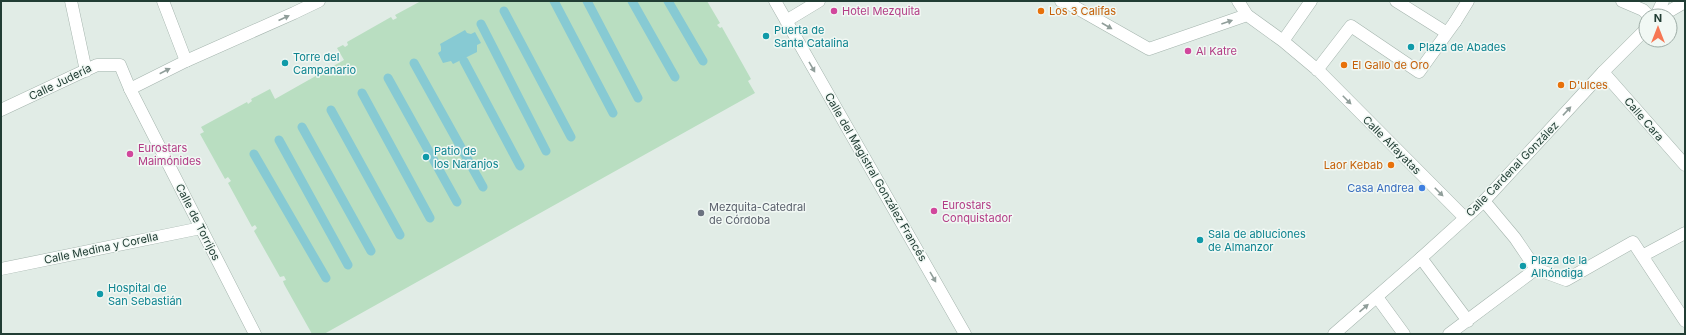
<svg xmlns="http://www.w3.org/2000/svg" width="1686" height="335" viewBox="0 0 1686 335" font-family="Inter,sans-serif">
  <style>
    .green { fill: #b9dec1 }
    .water { fill: #87cad3 }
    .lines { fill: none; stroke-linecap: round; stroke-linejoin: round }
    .stream { stroke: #87cad3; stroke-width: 9 }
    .pedestrian-casing { stroke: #a4b4ad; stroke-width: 13 }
    .minor-casing { stroke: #a4b4ad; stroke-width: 13 }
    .pedestrian { stroke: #fff; stroke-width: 12 }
    .minor { stroke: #fff; stroke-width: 12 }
    .oneway { fill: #909e9a }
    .hotel-dot { fill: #d1479c; stroke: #f1f8f4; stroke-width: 1.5 }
    .food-dot { fill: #e8710a; stroke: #f1f8f4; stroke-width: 1.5 }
    .culture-dot { fill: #0f9aa8; stroke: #f1f8f4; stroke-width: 1.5 }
    .shop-dot { fill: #3f7fe0; stroke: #f1f8f4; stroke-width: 1.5 }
    .worship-dot { fill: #6b7280; stroke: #f1f8f4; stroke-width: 1.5 }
    .labels { text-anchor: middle; stroke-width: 3; stroke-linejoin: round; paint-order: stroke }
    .hotel-label { font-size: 11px; fill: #b23c85; stroke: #f1f8f4; text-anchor: start }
    .food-label { font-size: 11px; fill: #c56008; stroke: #f1f8f4; text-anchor: start }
    .culture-label { font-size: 11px; fill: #0d838f; stroke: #f1f8f4; text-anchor: start }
    .street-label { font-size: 11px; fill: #213d34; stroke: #f1f8f4 }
    .shop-label { font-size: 11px; fill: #366cbe; stroke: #f1f8f4; text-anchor: end }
    .worship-label { font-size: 11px; fill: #5b616d; stroke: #f1f8f4; text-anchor: start }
  </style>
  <rect width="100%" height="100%" fill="#e1ece6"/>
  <path class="green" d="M421,1H707L720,23L717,25L720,28L722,27L723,29L751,79L748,81L755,93L324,334H312L284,284L283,281L286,280L284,276L280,277L254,231L257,228L255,225L252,227L228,183L231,181L228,177L225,179L200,134L204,132L201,127L247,102L248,104L252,101L251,99L270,89L275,99L344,60L337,48L343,45L345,47L348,45L347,42L391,17L393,20L397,18L395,15Z"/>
  <path class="water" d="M465,30L467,33L471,34L475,32L481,43L477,45V52L453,64L451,61L443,63L438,53L441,51V47L440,44Z"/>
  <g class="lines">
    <path class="stream" d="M554,1L613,113
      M587,1L638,98
      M632,1L675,77
      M668,1L703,61
      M504,11L571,137
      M481,24L546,151
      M464,61L520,166
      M414,63L483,187
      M388,78L457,202
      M362,93L430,218
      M331,110L400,235
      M302,127L371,251
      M279,140L348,265
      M254,154L326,278"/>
    <g class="pedestrian-casing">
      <path id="pedestrian" d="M71,1L86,71
        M163,1L186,61
        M1238,1L1247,15
        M1622,1L1643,10L1649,16
        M1656,16L1663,1
        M1455,22L1468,1
        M1603,72L1685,165
        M1,110L97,65H120L130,89
        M1484,201L1515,238L1536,269L1566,280L1633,242L1685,321
        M1642,256L1685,233
        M1421,258L1468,321
        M1,269L201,228
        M1377,297L1404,334
        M1449,334L1536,269"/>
    </g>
    <g class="minor-casing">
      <path id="minor" d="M775,1L965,334
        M1061,1L1068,3L1149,49L1247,15L1283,41L1320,72L1465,218
        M1661,16L1685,2
        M786,21L819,1
        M1447,33L1455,22
        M1283,41L1311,1
        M1317,70L1351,26L1419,72L1447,33L1396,1
        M255,334L130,89L186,61L294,13L319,1
        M1334,334L1421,258L1484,201L1603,72L1646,29"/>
    </g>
    <use href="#pedestrian" class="pedestrian"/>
    <use href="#minor" class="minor"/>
  </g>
  <defs><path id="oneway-solid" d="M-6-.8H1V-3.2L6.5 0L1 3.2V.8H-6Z"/></defs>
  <g class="oneway">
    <use href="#oneway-solid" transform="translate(284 18) rotate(-24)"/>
    <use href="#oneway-solid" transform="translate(1227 22) rotate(-19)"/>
    <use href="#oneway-solid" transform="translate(1107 26) rotate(30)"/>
    <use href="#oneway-solid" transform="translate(812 67) rotate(60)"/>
    <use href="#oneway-solid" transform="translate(165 71) rotate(-27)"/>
    <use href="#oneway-solid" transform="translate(1347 100) rotate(45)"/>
    <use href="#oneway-solid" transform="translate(1567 111) rotate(-47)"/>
    <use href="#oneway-solid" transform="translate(1439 192) rotate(45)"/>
    <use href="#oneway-solid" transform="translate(933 277) rotate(60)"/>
    <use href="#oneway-solid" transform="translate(1364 308) rotate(-41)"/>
  </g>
  <g class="hotel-dot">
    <circle cx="834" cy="11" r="4"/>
    <circle cx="1188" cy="51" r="4"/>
    <circle cx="130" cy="154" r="4"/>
    <circle cx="934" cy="211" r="4"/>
  </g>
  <g class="food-dot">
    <circle cx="1041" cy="11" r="4"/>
    <circle cx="1344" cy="65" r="4"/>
    <circle cx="1561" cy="85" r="4"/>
    <circle cx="1391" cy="165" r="4"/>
  </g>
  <g class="culture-dot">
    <circle cx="766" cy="36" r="4"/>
    <circle cx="1411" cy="47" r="4"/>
    <circle cx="285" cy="63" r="4"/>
    <circle cx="426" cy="157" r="4"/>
    <circle cx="1200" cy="240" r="4"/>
    <circle cx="1523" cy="266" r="4"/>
    <circle cx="100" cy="294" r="4"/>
  </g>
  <circle class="shop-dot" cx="1422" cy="188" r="4"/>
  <circle class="worship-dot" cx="701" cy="213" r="4"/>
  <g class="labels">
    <g class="hotel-label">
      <text x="842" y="15">Hotel Mezquita</text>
      <text x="1196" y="55">Al Katre</text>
      <text x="138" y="152">Eurostars<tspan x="138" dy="13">Maimónides</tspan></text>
      <text x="942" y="209">Eurostars<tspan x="942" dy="13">Conquistador</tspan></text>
    </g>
    <g class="food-label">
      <text x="1049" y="15">Los 3 Califas</text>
      <text x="1352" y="69">El Gallo de Oro</text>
      <text x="1569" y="89">D'ulces</text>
      <text x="1383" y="169" text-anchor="end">Laor Kebab</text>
    </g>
    <g class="culture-label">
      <text x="774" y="34">Puerta de<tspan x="774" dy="13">Santa Catalina</tspan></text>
      <text x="1419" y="51">Plaza de Abades</text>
      <text x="293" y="61">Torre del<tspan x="293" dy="13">Campanario</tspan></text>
      <text x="434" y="155">Patio de<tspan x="434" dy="13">los Naranjos</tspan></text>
      <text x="1208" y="238">Sala de abluciones<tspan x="1208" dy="13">de Almanzor</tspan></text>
      <text x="1531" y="264">Plaza de la<tspan x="1531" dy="13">Alhóndiga</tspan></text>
      <text x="108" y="292">Hospital de<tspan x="108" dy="13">San Sebastián</tspan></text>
    </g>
    <g class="street-label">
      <text transform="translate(60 82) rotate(-26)" y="4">Calle Judería</text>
      <text transform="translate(1644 119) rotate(49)" y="4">Calle Cara</text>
      <text transform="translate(1392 145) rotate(45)" y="4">Calle Alfayatas</text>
      <text transform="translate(1512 169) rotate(-46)" y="4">Calle Cardenal González</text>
      <text transform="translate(876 177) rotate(60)" y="4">Calle del Magistral González Francés</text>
      <text transform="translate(198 222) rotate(63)" y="4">Calle de Torrijos</text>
      <text transform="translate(101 248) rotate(-12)" y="4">Calle Medina y Corella</text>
    </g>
    <g class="shop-label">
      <text x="1414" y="192">Casa Andrea</text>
    </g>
    <g class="worship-label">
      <text x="709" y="211">Mezquita-Catedral<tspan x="709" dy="13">de Córdoba</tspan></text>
    </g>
  </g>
  <rect width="1686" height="335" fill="none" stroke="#213d34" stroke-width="4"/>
  <g transform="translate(1658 28)"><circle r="19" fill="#f1f8f4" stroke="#9eada7"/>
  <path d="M0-3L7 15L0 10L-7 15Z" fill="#f67754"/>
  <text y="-6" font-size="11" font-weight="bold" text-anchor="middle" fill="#213d34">N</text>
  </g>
</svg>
